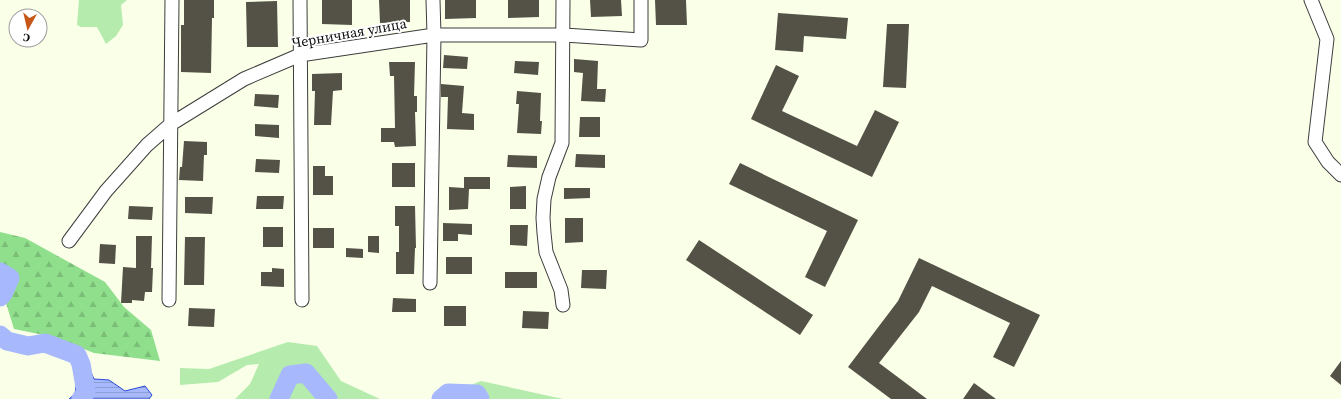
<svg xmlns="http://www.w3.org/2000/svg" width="1341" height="399" viewBox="0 0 1341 399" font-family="'Source Serif 4',serif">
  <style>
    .green { fill: #b5ecae }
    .forest { fill: url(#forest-firs) }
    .water { fill: url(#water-rules); stroke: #2749d9 }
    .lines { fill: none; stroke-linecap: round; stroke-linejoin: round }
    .river { stroke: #a7b9fc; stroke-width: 19 }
    .building { fill: #545146 }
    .minor-casing { stroke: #3d3d3d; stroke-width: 15 }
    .minor { stroke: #fff; stroke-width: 13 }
    .labels { text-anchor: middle; stroke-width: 4; stroke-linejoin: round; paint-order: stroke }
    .street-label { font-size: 14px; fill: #0a0a0a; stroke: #fff }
  </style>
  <defs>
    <pattern id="forest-firs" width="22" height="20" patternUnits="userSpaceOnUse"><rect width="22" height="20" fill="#8fdf8c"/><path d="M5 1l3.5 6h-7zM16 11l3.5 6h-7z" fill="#7abe77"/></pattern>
    <pattern id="water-rules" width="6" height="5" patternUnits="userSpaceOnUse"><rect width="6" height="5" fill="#a7b9fc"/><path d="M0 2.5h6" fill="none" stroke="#8e9ed7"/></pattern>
  </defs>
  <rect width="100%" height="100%" fill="#faffe8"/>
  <path class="green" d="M79,0H127L121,5L123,25L116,36L106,44L97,27H81L77,25Z
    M288,342L317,346L341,381L380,399H235L250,384L259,364L247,365L218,382L180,385V368L209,369Z
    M481,381L563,399H436Z"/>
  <path class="forest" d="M0,232L25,238L105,282L124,307L151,330L160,361L94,353L54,337L14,329L6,303L0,298Z"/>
  <path class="water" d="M86,361L94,379L109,380L125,391L145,386L152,395L149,399H69L75,394L78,372Z"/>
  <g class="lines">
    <path class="river" d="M0,272L10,278L3,294L0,297
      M0,335L7,341L28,346L45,343L77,355L81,364L86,392L81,399
      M279,399L290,375L306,373L328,399
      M441,399L448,393L477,394L480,399"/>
  </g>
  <path class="building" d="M184,0H214V18H212L211,73L181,72V25H184Z
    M322,0H352V25L322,24Z
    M379,0H410V22L380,23Z
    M445,0H476V18L445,19Z
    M508,0H539V17L508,18Z
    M590,0H621L622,16L591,17Z
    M655,0H686L687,25H656Z
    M277,1L278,47H247L246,2Z
    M778,13L848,18L846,39L804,36L803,52L775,50Z
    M887,24H909L906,88L883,87Z
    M444,55L468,57L467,69L443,68Z
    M574,59L598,61L597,89H606L605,102L581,101L583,73L574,72Z
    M515,61L539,62L538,75L514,73Z
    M389,62H415L414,96H417V112H415L416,146L395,147L394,142H381V128H395L394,76H390Z
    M776,65L799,76L782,111L857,146L875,110L899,122L872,177L751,119Z
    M342,73V90L333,91L331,125H314L315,91H312V74Z
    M441,84L464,86L462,113L474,114V130L447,129L448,97H441Z
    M517,91L541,93L540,121H542L541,134L517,133L519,104H516Z
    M255,94L279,95L278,108L254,106Z
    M580,117H600V137H579Z
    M255,124L279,125V138L255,136Z
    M184,141L207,142V155H204L203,181L179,180L180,167H182Z
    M576,154L605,155V168L575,167Z
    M508,155L537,156V168L507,167Z
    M256,159L280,160L279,173L255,172Z
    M392,163H415V187H392Z
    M740,163L858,220L825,287L805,277L827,231L729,184Z
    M313,166H325V176H333V195H313Z
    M464,177H490V189H469L468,209L449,210V187L464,188Z
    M526,186V209H510V187Z
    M564,188H590V198L564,199Z
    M257,196H284L283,209H256Z
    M185,197H213L212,214L185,213Z
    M129,206L153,207L152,220L128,219Z
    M395,206H415L416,248H415L414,274H396V252H399V226H395Z
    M565,218H583V242L565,243Z
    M443,223L472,224V235L458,234V241H443Z
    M510,225H528L527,246L510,245Z
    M263,227H283V247H263Z
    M313,228H334V248H313Z
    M136,236H152L151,268H153L152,292H145L144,301L132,300V303H121L123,267L136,268Z
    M368,236H379V253L368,252Z
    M185,237H205L204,285H184Z
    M699,240L813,315L800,335L686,260Z
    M100,244L116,245L115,264L99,263Z
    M346,248L363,249V258L346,257Z
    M446,257H472V274H446Z
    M919,258L1040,315L1014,367L993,357L1010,323L932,286L919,312L879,363L927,399H891L848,367L898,301Z
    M272,268L284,269V287L261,286V272H272Z
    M582,270H607L606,289L581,288Z
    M505,272H537V288H505Z
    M393,298L416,299V312H392Z
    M444,306H466V326H444Z
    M189,308L215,309L214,327L188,326Z
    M523,311L549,312L548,329L522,328Z
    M1341,361V385L1330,376Z
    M974,383L996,399H963Z"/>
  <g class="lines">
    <g class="minor-casing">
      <path id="minor" d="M300,0L302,300
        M563,0L562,143L549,177L544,199L543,218L544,233L546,252L561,290L563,305
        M1311,0L1327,39L1315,142L1328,162L1341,175
        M69,241L106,191L147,145L171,124L244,79L300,55L434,35H564L641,40V0
        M430,283L434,35L433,0
        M169,300L172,0"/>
    </g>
    <use href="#minor" class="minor"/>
  </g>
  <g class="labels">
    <g class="street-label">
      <text transform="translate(349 33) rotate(-10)" y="5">Черничная улица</text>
    </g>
  </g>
  <g transform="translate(28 28) rotate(188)"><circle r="19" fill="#ffffff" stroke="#9d9d9d"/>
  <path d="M0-3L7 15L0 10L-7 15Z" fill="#c65717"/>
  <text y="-6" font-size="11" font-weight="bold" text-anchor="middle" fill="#0a0a0a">С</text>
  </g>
</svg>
